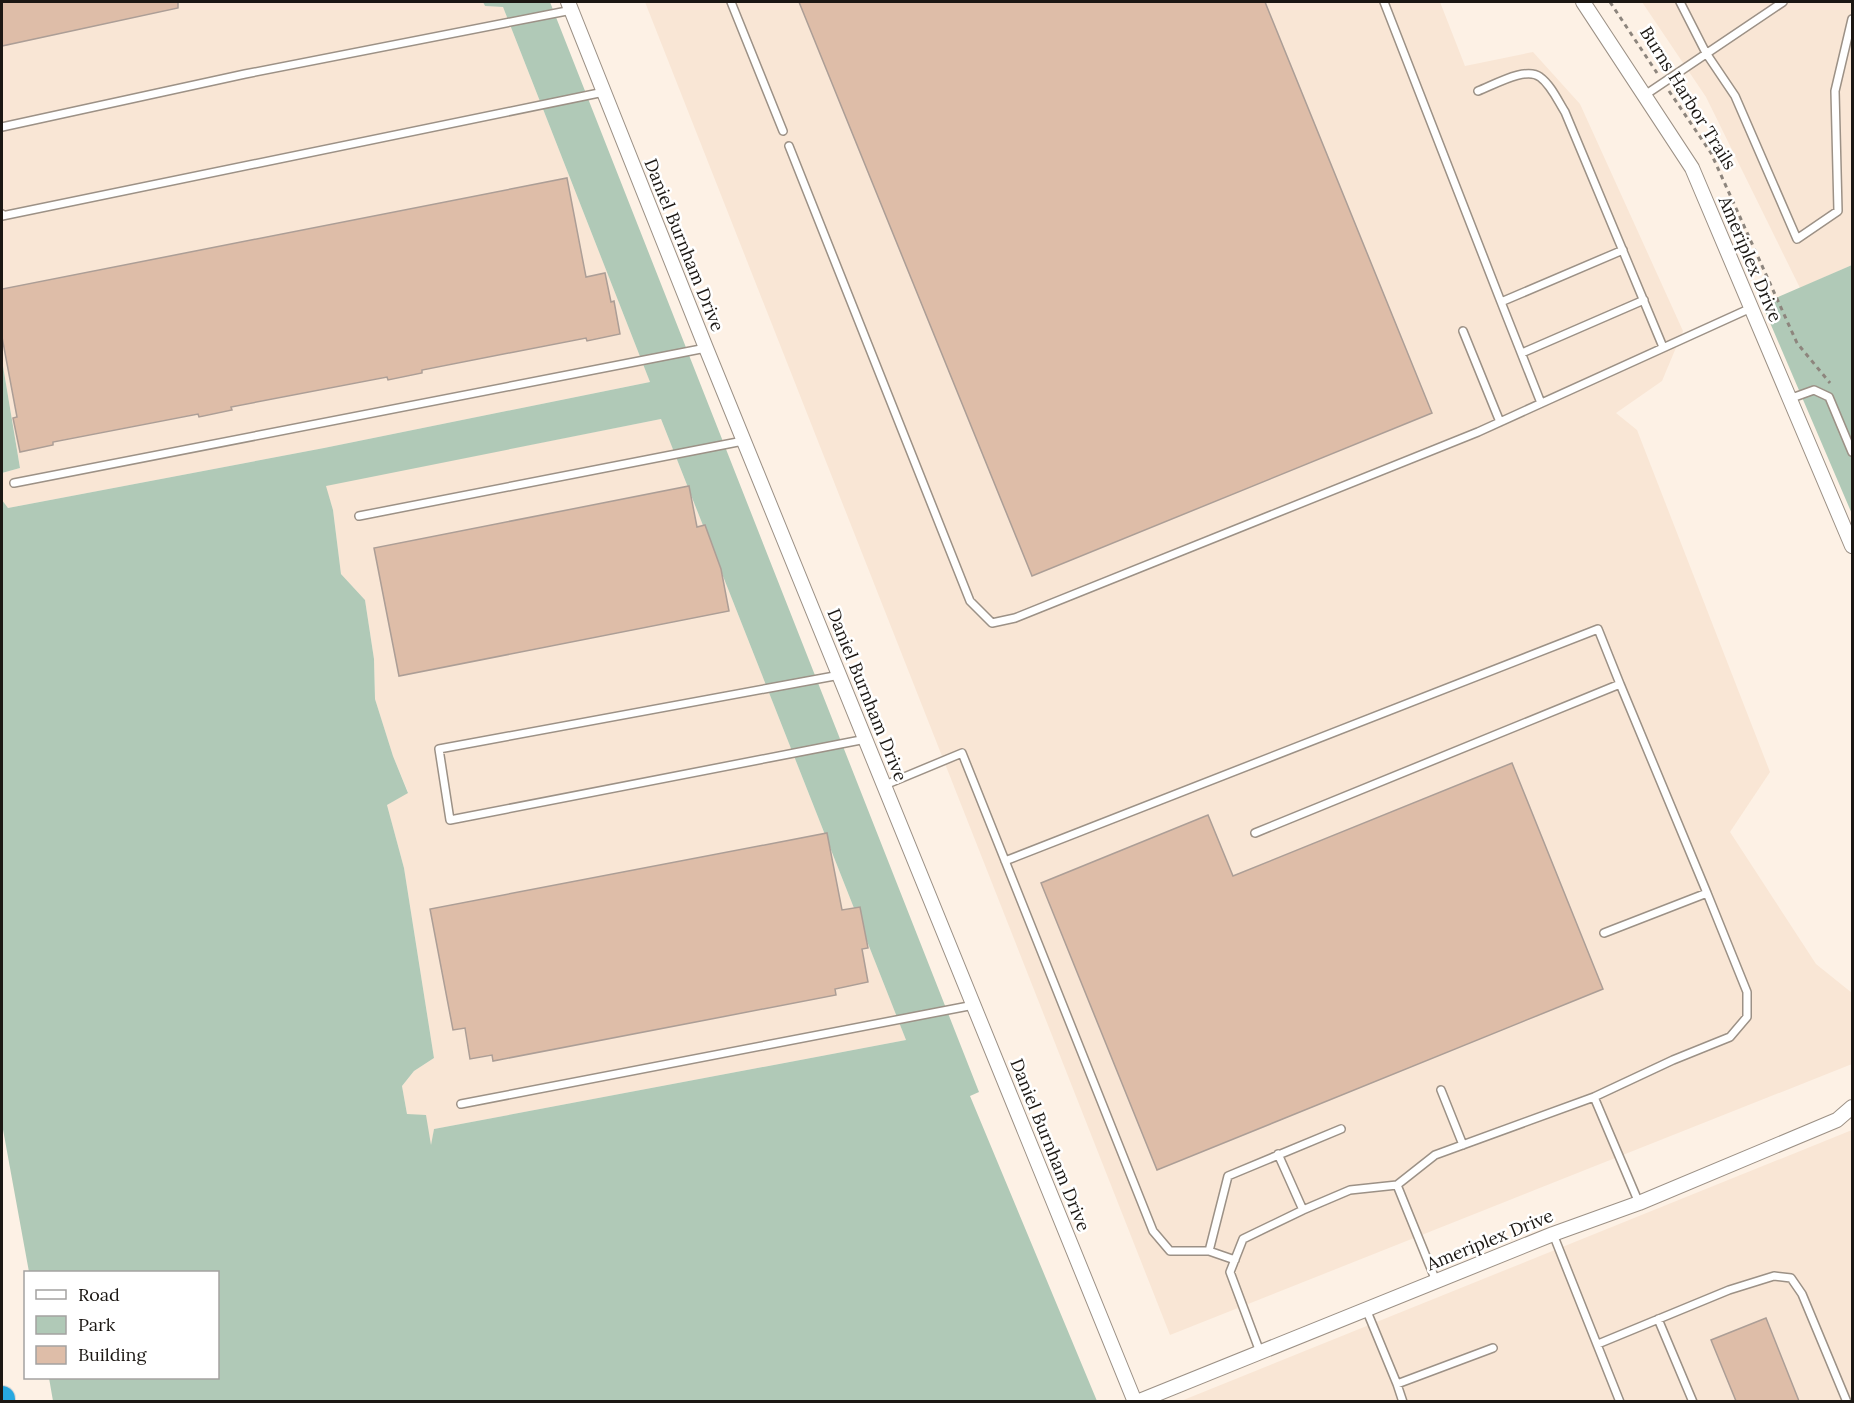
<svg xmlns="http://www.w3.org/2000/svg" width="1854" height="1403" viewBox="0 0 1854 1403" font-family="Lora,serif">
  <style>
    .industrial { fill: #f9e6d5 }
    .green { fill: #b0c9b7; fill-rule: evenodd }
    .building { fill: #debda8; stroke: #ac9e96; stroke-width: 1.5 }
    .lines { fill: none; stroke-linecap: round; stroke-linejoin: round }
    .lane-casing { stroke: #9c9186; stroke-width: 10 }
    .street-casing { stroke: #9c9186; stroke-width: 16 }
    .highway-casing { stroke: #d6d5d5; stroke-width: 28 }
    .path { stroke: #8d857d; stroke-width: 3; stroke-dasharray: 4.5 4.5; stroke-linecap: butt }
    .lane { stroke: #fff; stroke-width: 7 }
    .street { stroke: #fff; stroke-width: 14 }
    .highway { stroke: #27a8e0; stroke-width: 26 }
    .labels { text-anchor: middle; stroke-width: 5; stroke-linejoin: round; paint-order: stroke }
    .street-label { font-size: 18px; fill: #1b1713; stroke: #fff }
  </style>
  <rect width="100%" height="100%" fill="#fdf1e5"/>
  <path class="industrial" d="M2,2H483L485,6L503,7L650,382L324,448L8,508L2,500V473L20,468L2,360Z
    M645,2H1440L1465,66L1533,52L1580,104L1683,331L1662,381L1616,413L1637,430L1770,772L1730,832L1816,964L1852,993V1064L1170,1335Z
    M1642,2H1852V265L1800,288L1706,97Z
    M661,419L906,1040L434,1129L431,1147L407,1114L402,1086L414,1071L434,1058L404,868L387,805L408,792L393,756L375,699L374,659L365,600L341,574L333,510L325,485Z
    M1852,1130V1401H1181Z"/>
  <path class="green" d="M483,2H550L979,1092L970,1096L1097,1401H53L49,1378H218V1272H29L2,1124V500L8,508L324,448L650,382L503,7L485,6ZM661,419L906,1040L434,1129L431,1145L426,1115L407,1114L402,1086L414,1071L434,1058L404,868L387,805L408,793L393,756L375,699L374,659L365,600L341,574L333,510L326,486Z
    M1852,265V514L1762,304Z
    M2,360L20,468L2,473Z"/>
  <path class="building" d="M2,2H178V8L2,46Z
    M799,2H1265L1432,413L1032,576Z
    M567,178L586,277L605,273L611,302L614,301L620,334L587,341L586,338L422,370V373L388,380L387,377L231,407L232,410L199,417L198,414L53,442V445L20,452L13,418L17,417L2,337V289Z
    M689,486L697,527L705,525L721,569L729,611L399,676L374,548Z
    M1512,763L1603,989L1157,1170L1041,883L1208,815L1233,876Z
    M827,833L842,910L860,907L868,948L862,949L868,982L835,989L836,995L493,1061L492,1055L470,1059L465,1028L453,1030L430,909Z
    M1766,1318L1799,1401H1736L1711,1340Z"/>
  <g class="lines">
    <g class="lane-casing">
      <path id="lane" d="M731,2L783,131
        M1384,2L1501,302
        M1680,2L1706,53L1735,96L1797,239L1838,211L1835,91L1852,19
        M1478,91C1494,85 1526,66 1540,77C1551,85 1558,101 1565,112L1663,347
        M1645,95L1783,2
        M2,127L245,74L572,10
        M789,146L970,601L992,623L1015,618L1478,432L1751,308
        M2,214V216L604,92
        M1463,331L1500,422
        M1522,353L1644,300
        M1789,399L1814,390L1829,397L1852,452
        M1541,403L1501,302L1623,250
        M14,483L706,348
        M359,516L743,441
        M840,675L439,749L450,820L866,739
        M885,785L962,753L1153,1231L1170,1251H1209
        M1255,833L1620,684L1707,893
        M1005,861L1598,629L1620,684
        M1441,1090L1463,1145
        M1594,1097L1639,1203
        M461,1104L974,1005
        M1278,1154L1303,1210
        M1397,1185L1435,1155L1594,1097L1673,1060L1730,1037L1747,1017V992L1707,893L1604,933
        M1553,1234L1620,1402
        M1235,1260L1209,1251L1228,1176L1341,1129
        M1366,1309L1397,1384L1493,1348
        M1658,1319L1693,1402
        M1598,1344L1729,1290L1774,1276L1791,1278L1802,1294L1847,1402
        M1260,1352L1230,1272L1243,1239L1303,1210L1350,1190L1397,1185L1436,1281
        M1397,1384L1403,1402"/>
    </g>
    <g class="street-casing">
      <path id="street" d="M568,2L706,348L1135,1402
        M1583,2L1692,168L1852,546
        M1137,1402L1553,1234L1639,1203L1837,1120L1852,1107"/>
    </g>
    <g class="highway-casing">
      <path id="highway" d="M2,1399V1402"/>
    </g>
    <path class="path" d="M1610,2L1657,73
      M1669,91L1711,153L1797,343L1830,383"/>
    <use href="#lane" class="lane"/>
    <use href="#street" class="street"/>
    <use href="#highway" class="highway"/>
  </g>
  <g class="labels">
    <g class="street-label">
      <text transform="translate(1688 98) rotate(58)" y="6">Burns Harbor Trails</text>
      <text transform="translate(684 245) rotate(68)" y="6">Daniel Burnham Drive</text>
      <text transform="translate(1750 259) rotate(67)" y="6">Ameriplex Drive</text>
      <text transform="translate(867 695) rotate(68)" y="6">Daniel Burnham Drive</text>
      <text transform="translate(1050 1145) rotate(68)" y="6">Daniel Burnham Drive</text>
      <text transform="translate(1490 1240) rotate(-22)" y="6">Ameriplex Drive</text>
    </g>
  </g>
  <rect width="1854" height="1403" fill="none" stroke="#1b1713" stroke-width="6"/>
  <rect x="24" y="1271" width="195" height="108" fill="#ffffff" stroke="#a4a2a1" stroke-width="1.5"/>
  <rect x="36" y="1290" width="30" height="9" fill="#ffffff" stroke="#a4a2a1" stroke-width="1.5"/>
  <text x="78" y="1301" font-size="18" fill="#1b1713">Road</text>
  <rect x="36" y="1316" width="30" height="18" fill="#b0c9b7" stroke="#a4a2a1" stroke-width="1.5"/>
  <text x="78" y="1331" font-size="18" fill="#1b1713">Park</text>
  <rect x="36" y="1346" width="30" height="18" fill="#debda8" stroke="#a4a2a1" stroke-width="1.5"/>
  <text x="78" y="1361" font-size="18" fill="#1b1713">Building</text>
</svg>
